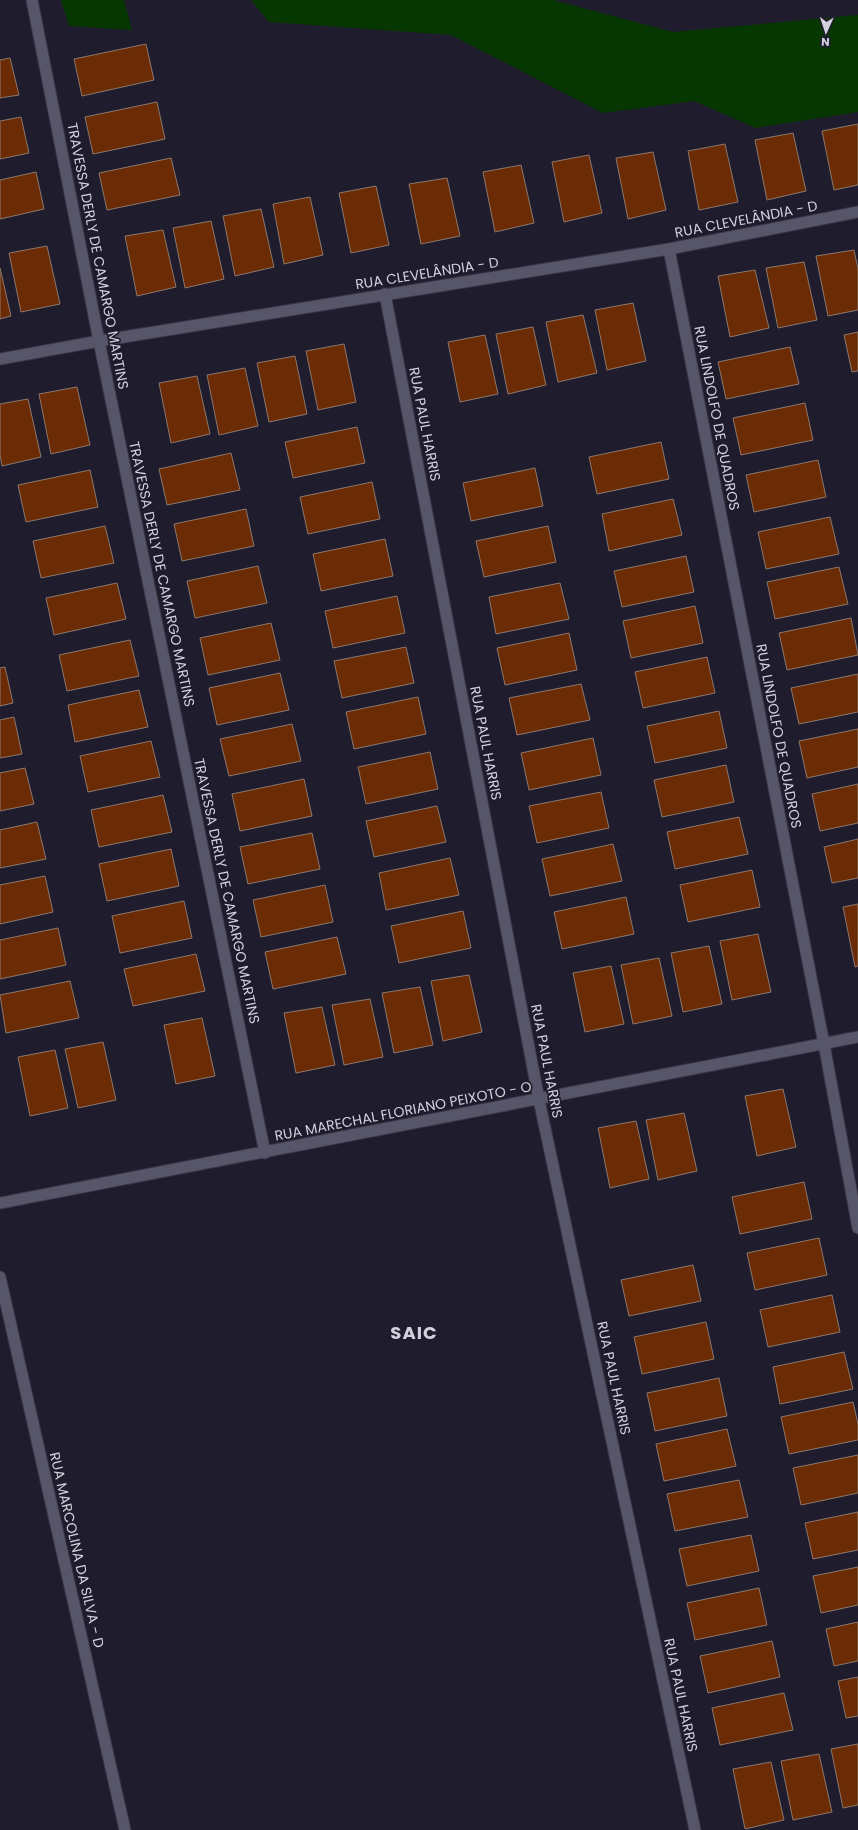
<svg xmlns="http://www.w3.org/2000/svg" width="858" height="1830" viewBox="0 0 858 1830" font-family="Poppins,sans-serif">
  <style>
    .green { fill: #073701 }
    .building { fill: #6b2c05; stroke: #8d776d }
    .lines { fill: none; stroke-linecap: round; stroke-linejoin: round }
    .service-casing { stroke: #393745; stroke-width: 13 }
    .minor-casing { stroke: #393745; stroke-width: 13 }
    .service { stroke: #575569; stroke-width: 11 }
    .minor { stroke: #575569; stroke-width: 11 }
    .labels { text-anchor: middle; stroke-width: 3.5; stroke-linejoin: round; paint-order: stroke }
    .street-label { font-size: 14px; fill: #d2d1dd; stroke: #1f1d2d }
    .district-label { font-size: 18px; font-weight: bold; letter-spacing: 1px; fill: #d2d1dd; stroke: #1f1d2d }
  </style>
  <rect width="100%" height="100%" fill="#1f1d2d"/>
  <path class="green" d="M61,0H124L132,30L69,26Z
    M251,0H553L673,32L858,15V112L756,128L694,101L603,113L451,35L269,22Z"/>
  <path class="building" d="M146,44L154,80L82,96L74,59Z
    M10,58L19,95L0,98V60Z
    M157,102L165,139L93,154L85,117Z
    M21,117L29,153L0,159V121Z
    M858,124V185L834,190L822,131Z
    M793,133L806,191L767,200L755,140Z
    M725,144L738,202L699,210L688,151Z
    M653,152L666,210L628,219L616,158Z
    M589,155L602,213L564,222L552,162Z
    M171,158L180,195L107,210L99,173Z
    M521,165L534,223L495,232L483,172Z
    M36,172L44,209L0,219V180Z
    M447,178L460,236L421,244L409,184Z
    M376,186L389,245L351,253L339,193Z
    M310,197L323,255L284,264L273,204Z
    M261,209L274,267L235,276L223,216Z
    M211,221L224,279L185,288L173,228Z
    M163,230L176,287L137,296L125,236Z
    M47,246L60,304L21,312L9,253Z
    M854,250L858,269V310L828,316L816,256Z
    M804,262L817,320L778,328L766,268Z
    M0,268L11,316L0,319Z
    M755,270L769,328L730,337L718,276Z
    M633,303L646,361L607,370L595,310Z
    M583,315L597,373L558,382L546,322Z
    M533,327L546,385L508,394L496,334Z
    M858,332V371L852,372L844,335Z
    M485,335L498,394L460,402L448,342Z
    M344,344L356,402L318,410L306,351Z
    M790,347L799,384L726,399L718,362Z
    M295,356L307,414L269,422L257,363Z
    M245,368L258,426L219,435L207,375Z
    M197,376L210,434L171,443L159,383Z
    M77,387L90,445L51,454L39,394Z
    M28,399L41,457L2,466L0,455V404Z
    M805,403L813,440L741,455L733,418Z
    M357,427L365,463L293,478L285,442Z
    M661,442L669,479L597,494L589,457Z
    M231,453L240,490L167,505L159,469Z
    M818,460L826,497L754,512L746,475Z
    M535,468L543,506L471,521L463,483Z
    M90,470L98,507L26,522L18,485Z
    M372,482L380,519L308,534L300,497Z
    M673,499L682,535L609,551L602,514Z
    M246,509L254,546L182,561L174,524Z
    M830,517L839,554L766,569L758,532Z
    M105,526L114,563L41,578L33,541Z
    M548,526L556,562L484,577L476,541Z
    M385,539L393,576L321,591L313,554Z
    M686,556L694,592L622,607L614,571Z
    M258,566L267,603L195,618L187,581Z
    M839,567L848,604L775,619L767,582Z
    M117,583L126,619L54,635L46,598Z
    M560,583L569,619L496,634L489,597Z
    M397,596L405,633L333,648L325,611Z
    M695,606L703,643L631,658L623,621Z
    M851,618L858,655L787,670L779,633Z
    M271,623L280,660L208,675L200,638Z
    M569,633L577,670L505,685L497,648Z
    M130,640L139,676L67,691L59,655Z
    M406,647L414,683L342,698L334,661Z
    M707,657L715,693L643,708L635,672Z
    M5,667L13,703L0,706V668Z
    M280,673L289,710L217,725L209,688Z
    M858,674V712L799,724L791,688Z
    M581,684L590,720L517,735L509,698Z
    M139,690L148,727L75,742L68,705Z
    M418,697L426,734L354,749L346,712Z
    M719,711L727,748L655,763L647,726Z
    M14,717L22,754L0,758V720Z
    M292,724L301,761L229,776L220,739Z
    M858,729V767L807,778L799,741Z
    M593,738L601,775L529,790L521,753Z
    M151,741L160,777L88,792L80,756Z
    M430,752L438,789L366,804L358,767Z
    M726,765L734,802L662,817L654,780Z
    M25,768L34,804L0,811V773Z
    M304,779L312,816L240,831L232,794Z
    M858,784V823L820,831L812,794Z
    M601,792L609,828L537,843L529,806Z
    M163,795L172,832L99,847L91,810Z
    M437,806L446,842L374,857L366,821Z
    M739,817L748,854L675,869L667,832Z
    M37,822L46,859L0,868V830Z
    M312,833L320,869L248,884L240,847Z
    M858,839V878L832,883L824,847Z
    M613,844L622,881L550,896L542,859Z
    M171,849L179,886L107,901L99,864Z
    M450,858L459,895L386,910L379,873Z
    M752,870L760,907L688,922L680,885Z
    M45,876L53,912L0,924V885Z
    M325,885L333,922L261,937L253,900Z
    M626,897L634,934L562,949L554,912Z
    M184,901L192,938L120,953L112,916Z
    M858,904V966L855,967L843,907Z
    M463,911L471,948L399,963L391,926Z
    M58,928L66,965L0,979V940Z
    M758,934L771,992L732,1000L720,941Z
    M337,937L346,974L273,989L265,952Z
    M709,946L722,1004L683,1012L671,953Z
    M196,954L205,991L133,1006L124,969Z
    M659,958L672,1016L633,1024L621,965Z
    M611,966L624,1024L585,1032L573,973Z
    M469,975L482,1032L443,1041L431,981Z
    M70,981L79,1018L6,1033L0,995Z
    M420,987L433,1045L394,1053L382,993Z
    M370,999L383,1057L344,1065L332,1005Z
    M322,1007L335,1065L296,1073L284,1013Z
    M202,1018L215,1076L176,1084L164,1025Z
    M103,1042L116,1100L78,1108L65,1049Z
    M55,1050L68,1108L30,1116L18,1057Z
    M783,1089L796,1147L757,1156L745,1096Z
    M684,1113L697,1171L658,1180L646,1120Z
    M636,1121L649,1179L610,1188L598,1128Z
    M804,1182L812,1219L740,1234L732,1197Z
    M819,1238L827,1275L755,1290L747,1253Z
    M693,1265L701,1301L629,1316L621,1280Z
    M832,1295L840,1332L768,1347L760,1310Z
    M706,1322L714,1359L642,1374L634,1337Z
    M844,1352L853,1389L780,1404L773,1367Z
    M719,1378L727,1416L655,1431L647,1393Z
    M853,1402L858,1424V1440L789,1454L781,1417Z
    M727,1429L736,1466L664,1481L656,1444Z
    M858,1455V1493L801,1505L793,1468Z
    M739,1480L748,1517L675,1531L667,1494Z
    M858,1512V1550L813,1559L805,1523Z
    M751,1535L759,1571L687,1586L679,1549Z
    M858,1567V1605L821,1613L813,1576Z
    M759,1588L767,1625L695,1640L687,1603Z
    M858,1622V1661L834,1666L826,1629Z
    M772,1641L780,1677L708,1693L700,1656Z
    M858,1677V1716L846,1718L838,1681Z
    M784,1693L793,1730L720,1745L712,1708Z
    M858,1744V1805L843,1808L831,1749Z
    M819,1754L832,1812L793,1820L781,1761Z
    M771,1762L784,1820L745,1829L733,1769Z"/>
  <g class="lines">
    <g class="service-casing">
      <path id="service" d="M32,0L99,341
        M0,1277L125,1830"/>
    </g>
    <g class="minor-casing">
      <path id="minor" d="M669,249L824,1044L858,1228
        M385,294L539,1100L695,1830
        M99,341L265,1153
        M0,359L99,341L669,249L858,212
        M0,1203L858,1037"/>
    </g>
    <use href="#service" class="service"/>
    <use href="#minor" class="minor"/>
  </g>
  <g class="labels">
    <g class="street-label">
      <text transform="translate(746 219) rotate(-11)" y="5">RUA CLEVELÂNDIA - D</text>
      <text transform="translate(98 256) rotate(79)" y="5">TRAVESSA DERLY DE CAMARGO MARTINS</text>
      <text transform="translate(427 273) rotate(-9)" y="5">RUA CLEVELÂNDIA - D</text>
      <text transform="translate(717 418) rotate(79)" y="5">RUA LINDOLFO DE QUADROS</text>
      <text transform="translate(425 424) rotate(79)" y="5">RUA PAUL HARRIS</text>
      <text transform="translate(162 574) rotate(78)" y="5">TRAVESSA DERLY DE CAMARGO MARTINS</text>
      <text transform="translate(779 736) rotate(79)" y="5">RUA LINDOLFO DE QUADROS</text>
      <text transform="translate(486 743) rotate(79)" y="5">RUA PAUL HARRIS</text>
      <text transform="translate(227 891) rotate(78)" y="5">TRAVESSA DERLY DE CAMARGO MARTINS</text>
      <text transform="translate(547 1061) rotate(79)" y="5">RUA PAUL HARRIS</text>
      <text transform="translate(403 1111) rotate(-11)" y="5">RUA MARECHAL FLORIANO PEIXOTO - O</text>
      <text transform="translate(614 1378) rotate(78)" y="5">RUA PAUL HARRIS</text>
      <text transform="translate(77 1550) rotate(77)" y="5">RUA MARCOLINA DA SILVA - D</text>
      <text transform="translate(681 1695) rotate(78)" y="5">RUA PAUL HARRIS</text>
    </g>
    <g class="district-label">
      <text x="414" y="1339">SAIC</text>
    </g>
  </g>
  <g transform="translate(826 32) rotate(183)" stroke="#1f1d2d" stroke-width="3" paint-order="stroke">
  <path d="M0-3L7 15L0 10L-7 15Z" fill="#d2d1dd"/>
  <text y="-6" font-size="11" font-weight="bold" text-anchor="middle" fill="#d2d1dd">N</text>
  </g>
</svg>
